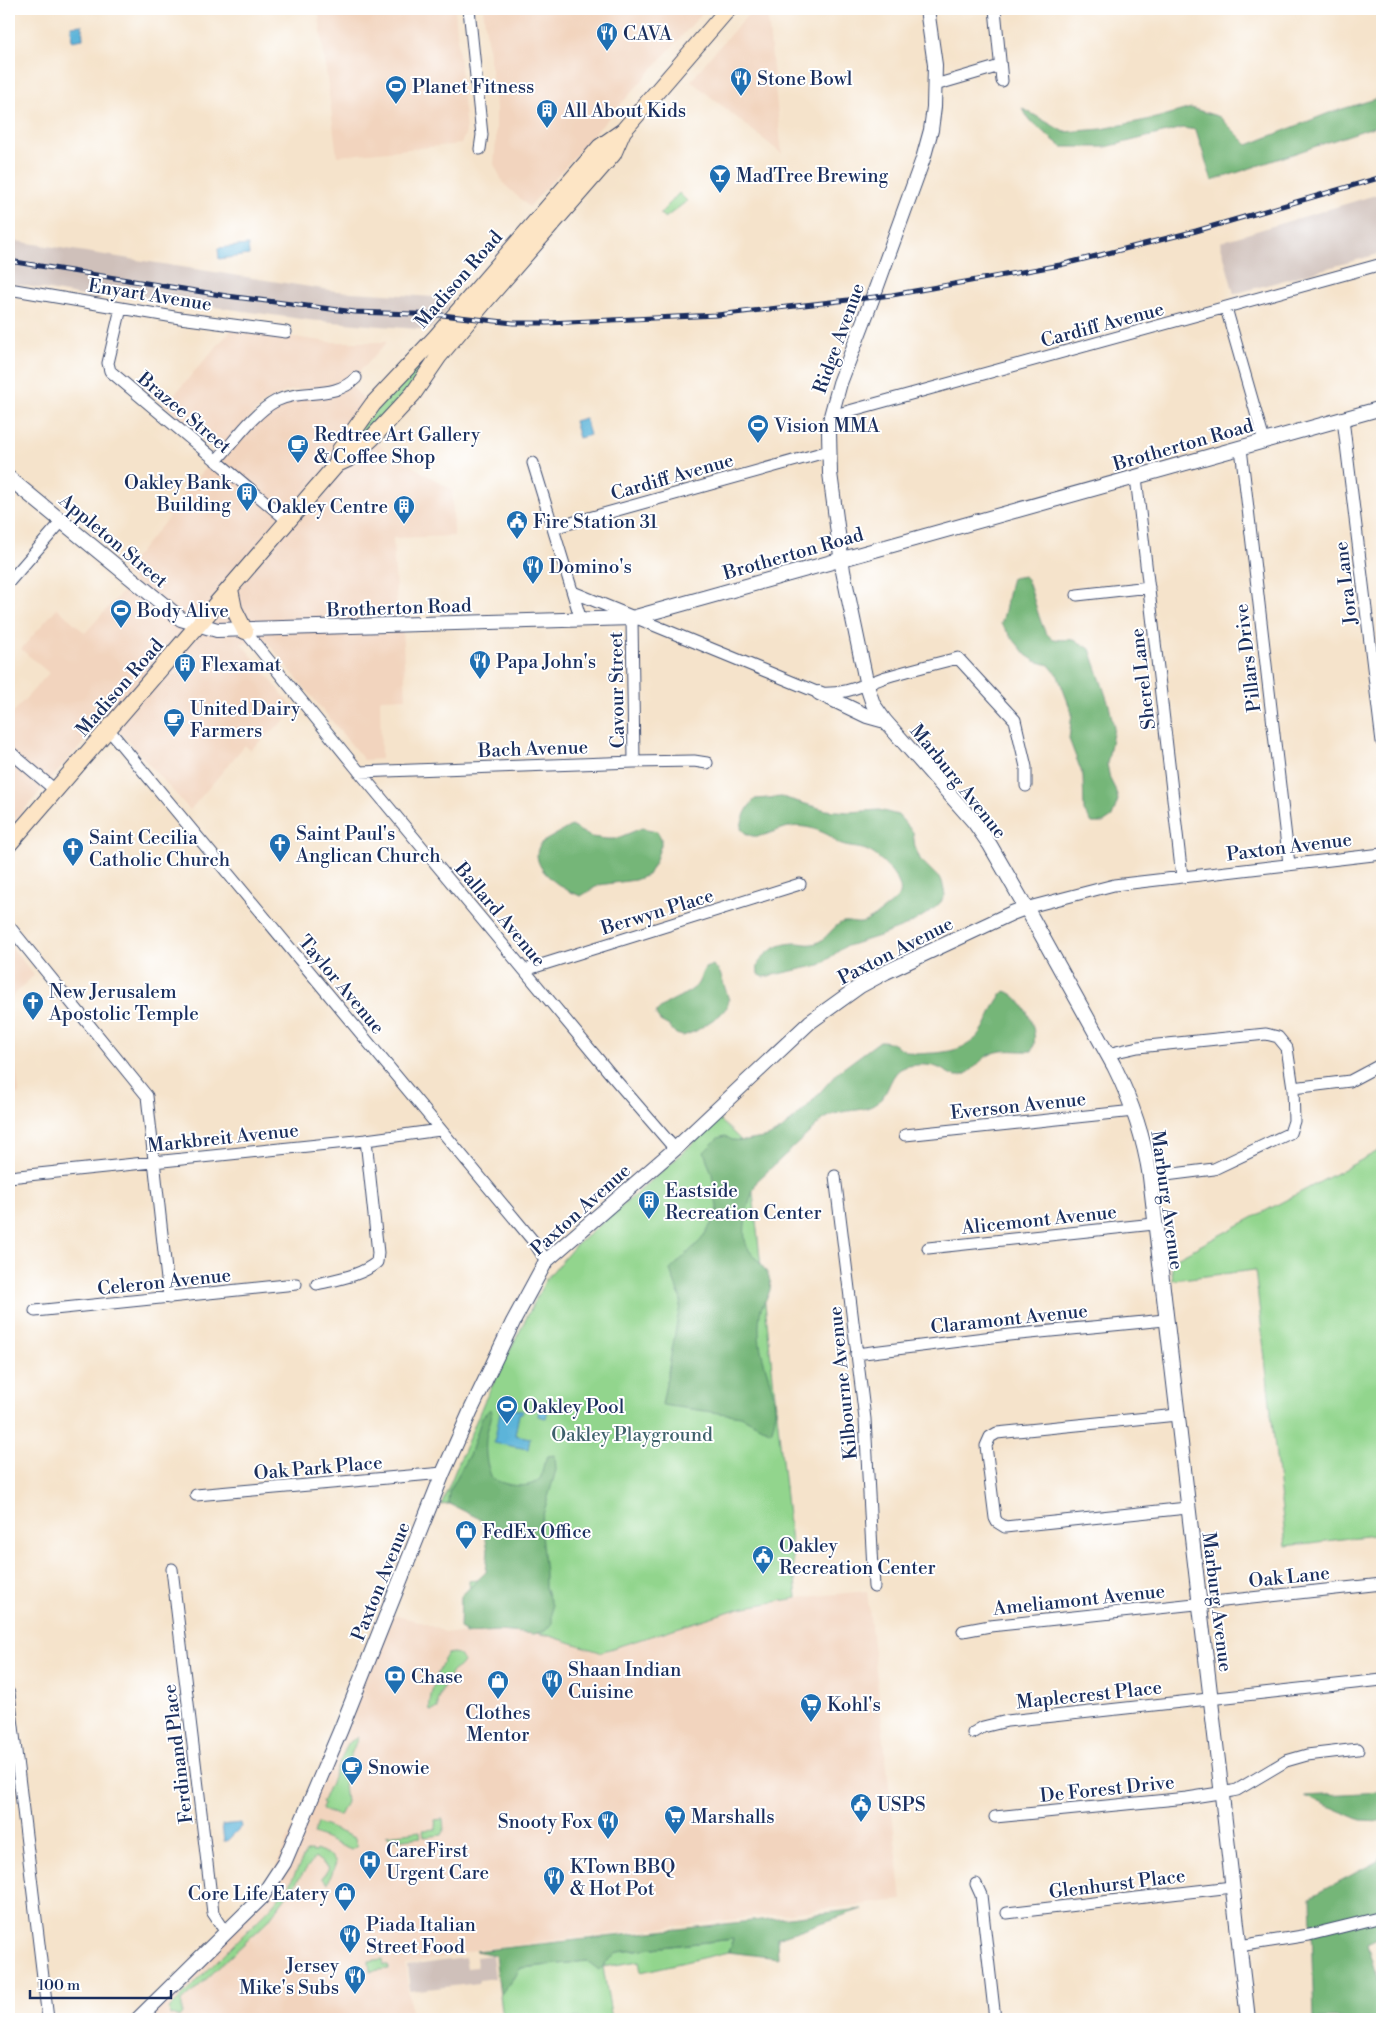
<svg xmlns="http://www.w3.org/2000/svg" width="1391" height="2028" viewBox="0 0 1391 2028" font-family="'Libre Bodoni',serif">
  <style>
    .built { fill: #f2d4be }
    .industrial { fill: #cfc0ba }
    .green { fill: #92d58d; stroke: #568276 }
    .forest { fill: #75b678; stroke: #48726b }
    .water { fill: #5cb4d9; stroke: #3c729c }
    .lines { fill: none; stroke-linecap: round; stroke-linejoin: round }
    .minor-casing { stroke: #3c4a6e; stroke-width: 13 }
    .tertiary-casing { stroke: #3c4a6e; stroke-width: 16 }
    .secondary-casing { stroke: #3c4a6e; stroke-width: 18 }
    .minor { stroke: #fff; stroke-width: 11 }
    .tertiary { stroke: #fff; stroke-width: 14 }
    .secondary { stroke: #fde5c5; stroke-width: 16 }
    .rail-casing { stroke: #1b2f5e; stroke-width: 5 }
    .rail { stroke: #fff; stroke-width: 3; stroke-dasharray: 9; stroke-linecap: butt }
    .labels { text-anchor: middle; stroke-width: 4; stroke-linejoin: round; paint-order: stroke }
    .poi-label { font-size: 19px; fill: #1b2f5e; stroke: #fff; text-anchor: start }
    .street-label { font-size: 19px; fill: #1b2f5e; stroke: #fff }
    .park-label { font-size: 19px; fill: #3f616c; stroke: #fff }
  </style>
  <rect width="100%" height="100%" fill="#fff"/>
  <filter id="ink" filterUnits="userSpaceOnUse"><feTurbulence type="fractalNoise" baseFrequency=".02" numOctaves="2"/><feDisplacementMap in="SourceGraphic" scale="10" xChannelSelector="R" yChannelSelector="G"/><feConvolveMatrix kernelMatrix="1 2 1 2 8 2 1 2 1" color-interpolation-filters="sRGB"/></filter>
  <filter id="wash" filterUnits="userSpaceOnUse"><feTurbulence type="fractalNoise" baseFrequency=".0096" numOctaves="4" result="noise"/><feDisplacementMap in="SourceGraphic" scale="20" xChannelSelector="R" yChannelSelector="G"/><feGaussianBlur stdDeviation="1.12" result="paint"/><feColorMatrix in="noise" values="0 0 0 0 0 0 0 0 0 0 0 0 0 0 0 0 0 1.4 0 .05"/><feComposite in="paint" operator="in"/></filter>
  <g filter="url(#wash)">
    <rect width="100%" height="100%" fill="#f5e3cb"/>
    <path class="built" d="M318,9H455L466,132L461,144L337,156Z
      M483,9H706L529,207L503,183L494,164L496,140V107Z
      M753,9L767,10L782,154L691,81L710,57Z
      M232,329L330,342H387L356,375L342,385L287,391L265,402L220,450L165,405Z
      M351,386L362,397L372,438L385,450L452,490L454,536L393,538L398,626H402L406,698L380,699L381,759L364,760L267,642L241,643L296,711L250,750L245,745L190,810L106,717L9,827V717L49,673L21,649L57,608L85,633L133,580L123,572L169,517L166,514L214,459L277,404Z
      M9,944L34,975L9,1000Z
      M9,1015L11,1018L19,1094L9,1095Z
      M867,1591L902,1900L479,1949L405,1965L412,2019H138L264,1894L387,1614L419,1621L445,1632L464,1634L514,1628L550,1636L600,1652L740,1608L797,1598Z"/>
    <path class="industrial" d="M1382,193V253L1234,294L1220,242Z
      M9,240L336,291L450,298L448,308L429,330L308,320L107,292L100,299L9,283Z
      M492,1955L495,1978L479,1980V1983L410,1991L407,1966L465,1958L467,1968L477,1967L476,1957Z"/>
    <path class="green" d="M679,193L687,201L665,218L660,214Z
      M420,362L425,366L411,389L349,453L363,424Z
      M719,1119L748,1147L797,1598L740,1608L600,1652L550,1636L514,1628L465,1634L461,1611L472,1610L469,1581L490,1579L511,1518L484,1499L441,1505L484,1402L546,1279L574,1247L665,1169Z
      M1382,1149V1534L1286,1546L1255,1270L1173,1280L1171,1261Z
      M453,1653L458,1654L463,1661C460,1668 456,1668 452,1672C446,1679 436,1701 438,1709L430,1711C427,1700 440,1662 448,1654Z
      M358,1737L343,1775L346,1802L339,1816L322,1809L324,1804L322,1803L348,1743Z
      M443,1819L444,1831L442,1835L424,1837L423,1830L436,1829L435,1820Z
      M318,1823L355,1838L357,1846L351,1850L314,1834Z
      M420,1831L421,1837L396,1840L386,1835Z
      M316,1850L331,1856L336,1863L328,1883L322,1878L329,1868L315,1857L268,1921L182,2002V2013L179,2017L170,2015L169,2009L270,1908L288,1887L306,1852L310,1851L315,1852Z
      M734,1939L728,1952L641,1972L639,1961L603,1967L612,2019H503L500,1995L521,1968L587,1961L617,1952Z
      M383,1959L384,1965H388L389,1969L370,1971L369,1961Z"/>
    <path class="forest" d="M1382,97V124L1212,181L1196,130L1183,128L1106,147H1062L1030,121L1022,108L1064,132L1102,129L1156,118L1191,108L1220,117L1248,145L1329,113Z
      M1024,576C1031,580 1038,623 1047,634C1055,644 1066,637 1076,641C1081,643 1085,646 1090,649L1109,705L1114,728L1107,764L1110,779L1115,789L1118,800L1112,817L1103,823H1092L1084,811L1083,776L1069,739L1072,713L1058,676L1049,665L1035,661L1026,655L1001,624C1007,609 1007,593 1012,578Z
      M782,797L826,810L849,812L879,810L898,815L913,832L915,847L920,859L942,881L945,895L941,902L931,911L908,925L882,935L844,947L820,965L764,977L758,974C757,966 758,962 763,957C773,947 783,943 797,943C802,943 807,945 812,944C825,942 829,931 839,924C846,919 853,924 861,923C869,922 897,901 900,894C904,881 880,856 868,851C860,847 850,848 842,845C837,844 834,839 830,836C823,832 813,828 805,827C798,826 789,826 782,829C768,833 753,843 741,829C742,817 747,808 755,799Z
      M571,826L591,837L607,839H615L642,828L657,831L661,838V845L655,862L648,875L635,880L599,885L581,896C562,890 525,866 541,843Z
      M713,965L720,973L729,1000L727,1007L720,1015L696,1031L683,1036L676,1034L669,1026L660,1021L656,1015L657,1011C668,1000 683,997 694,988C701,982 700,975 705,968Z
      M1005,991C1024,996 1041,1033 1032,1051C1018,1052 1004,1048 991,1054C979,1059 974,1073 960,1076C952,1077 946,1071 939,1068C931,1064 914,1064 905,1067C890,1071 890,1093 878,1102C866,1112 852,1109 838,1113C833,1114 828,1117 824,1119L757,1181C750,1195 738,1236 749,1250C757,1261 767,1268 770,1281C773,1291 764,1301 761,1309C759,1316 759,1325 759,1332C759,1367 785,1398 771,1432L741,1416L662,1405L681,1300L670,1270L701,1240L718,1213L712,1174L704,1152L718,1138L725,1136L732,1140L746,1141L768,1137L781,1130L806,1108L838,1072L880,1041C893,1040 902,1052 915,1054C921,1054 928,1053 935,1053C957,1051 975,1046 986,1024C992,1012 995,1000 1005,991Z
      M490,1409C494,1417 488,1425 487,1433C484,1447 486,1465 492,1478C505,1486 531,1491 541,1477L544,1463L548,1456L555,1455L556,1470L540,1525L545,1573V1588L552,1605V1623L545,1631L534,1634L498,1631L469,1633L460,1628L461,1596L486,1572L488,1550L483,1526L480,1519L448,1503L449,1492L472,1449L482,1417Z
      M1382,1792V1821L1361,1820L1304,1796Z
      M1382,1852V1937L1367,1944L1382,1996V2019H1314L1310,1897L1378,1861Z
      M862,1909L777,1938L778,1958L728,1952L733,1939L618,1952L599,1970L587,1961L521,1968L500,1995L495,1955L476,1951Z"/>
    <path class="water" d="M82,25L83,39L72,41L71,26Z
      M248,245L249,255L219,259L218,248Z
      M585,418L590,435L579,438L574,421Z
      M540,1403L549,1405L546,1418L538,1416Z
      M501,1407L523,1411L522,1414H519L515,1435L530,1438L528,1449L494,1443Z
      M240,1823L241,1827L227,1841H224L222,1825Z"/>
  </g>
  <g filter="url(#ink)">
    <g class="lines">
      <g class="minor-casing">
        <path id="minor" d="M469,9L482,135L480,149
          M995,9L1002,81
          M935,85L1000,66
          M9,289L180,318L286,332
          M121,308L108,363L110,371L288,521
          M1226,308L1264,441
          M831,416L1382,264
          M1343,419L1382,742
          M1241,448L1289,864
          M216,461C233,443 254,412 276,401C302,388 334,400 356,378
          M533,463L581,620
          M1136,477L1182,877
          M553,528L829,451
          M9,582L62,521
          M573,592L819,693C846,695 862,685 886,677C910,670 934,664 958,658L1015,720L1026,767V786
          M1077,595L1149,587
          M632,618L634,762
          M245,631L357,769L613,1077L675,1149
          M109,730L534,1242L546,1261
          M9,751L55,790
          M359,772L634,762L694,761L707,763
          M1025,908L1114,885L1382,854
          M9,926L147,1096L169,1298
          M525,970L800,884
          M1107,1054L1138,1047L1266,1034L1278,1037L1287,1048L1293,1088L1294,1121L1290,1133L1214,1169L1150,1177
          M1293,1088L1350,1081L1382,1064
          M905,1135L1134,1111
          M835,1176L865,1419L874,1587
          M9,1177L366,1140L440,1130
          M928,1248L1154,1224
          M317,1284C338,1279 361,1276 377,1262L378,1253L366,1140
          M35,1311L296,1284
          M856,1354L1009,1335L1165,1320
          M1177,1415L997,1433L990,1437L986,1446L995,1518L997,1522L1005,1527L1187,1508
          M196,1495L443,1473
          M172,1569L213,1913L225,1931
          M963,1631L990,1626L1382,1584
          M9,1693L48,2019
          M973,1733L983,1727L1007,1721L1382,1680
          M995,1817L1187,1798L1232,1791L1237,1790L1286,1761L1307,1755L1358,1749
          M976,1884L981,1895L995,2019
          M1007,1913L1232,1887
          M1239,1946L1309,1935L1382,1917"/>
      </g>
      <g class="tertiary-casing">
        <path id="tertiary" d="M927,9L935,65L934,107L931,130L923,159L877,286L840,383L831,416L829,432L830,473L843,571L867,686L873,704L885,721L974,822L990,845L1032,918L1114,1066C1132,1102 1144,1137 1150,1177L1248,2019
          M9,478L181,619L217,630L632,618L1382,408
          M819,693L867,716L885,721
          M138,2019L261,1898L284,1863L341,1729L443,1473L471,1410L513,1322L546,1261L675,1149L810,1022L860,986L886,972L1012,913L1025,908"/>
      </g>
      <g class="secondary-casing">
        <path id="secondary" d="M337,464L340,450L373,404L436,337L600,147L623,131L728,9
          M230,589L234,609L245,631
          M9,844L337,464L350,458L372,438L413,394L439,356L486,300L613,154L623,131"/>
      </g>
      <use href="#minor" class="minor"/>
      <use href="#tertiary" class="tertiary"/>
      <use href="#secondary" class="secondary"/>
      <g class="rail-casing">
        <path id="rail" d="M9,261L227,296L355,312L442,315L513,323H548L717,315L892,295L1060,265L1196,231L1382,177"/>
      </g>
      <use href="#rail" class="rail"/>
    </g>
  </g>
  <defs>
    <g id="restaurant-pin" transform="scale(1.125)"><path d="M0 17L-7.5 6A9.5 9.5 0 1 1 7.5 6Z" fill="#1f6fb2" stroke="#fff"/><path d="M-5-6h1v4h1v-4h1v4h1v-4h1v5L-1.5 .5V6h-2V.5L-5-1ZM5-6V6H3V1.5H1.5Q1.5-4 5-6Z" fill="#fff"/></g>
    <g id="stadium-pin" transform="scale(1.125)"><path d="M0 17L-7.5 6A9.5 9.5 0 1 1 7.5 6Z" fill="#1f6fb2" stroke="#fff"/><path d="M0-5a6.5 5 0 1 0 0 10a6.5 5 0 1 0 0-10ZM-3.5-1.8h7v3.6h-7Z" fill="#fff"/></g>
    <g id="building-pin" transform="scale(1.125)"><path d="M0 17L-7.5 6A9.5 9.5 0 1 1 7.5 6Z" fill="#1f6fb2" stroke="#fff"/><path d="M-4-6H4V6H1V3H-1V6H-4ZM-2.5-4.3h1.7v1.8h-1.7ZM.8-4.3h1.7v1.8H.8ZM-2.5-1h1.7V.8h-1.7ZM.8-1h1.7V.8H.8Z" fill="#fff"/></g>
    <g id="bar-pin" transform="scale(1.125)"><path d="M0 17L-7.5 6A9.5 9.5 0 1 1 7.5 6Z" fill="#1f6fb2" stroke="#fff"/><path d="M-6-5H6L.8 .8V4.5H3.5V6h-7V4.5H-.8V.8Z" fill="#fff"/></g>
    <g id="cafe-pin" transform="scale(1.125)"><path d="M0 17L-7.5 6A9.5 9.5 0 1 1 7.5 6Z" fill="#1f6fb2" stroke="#fff"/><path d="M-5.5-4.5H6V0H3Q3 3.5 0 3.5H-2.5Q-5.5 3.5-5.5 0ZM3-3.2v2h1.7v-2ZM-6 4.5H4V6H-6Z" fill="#fff"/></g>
    <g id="civic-pin" transform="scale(1.125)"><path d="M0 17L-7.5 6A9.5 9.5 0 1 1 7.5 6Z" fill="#1f6fb2" stroke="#fff"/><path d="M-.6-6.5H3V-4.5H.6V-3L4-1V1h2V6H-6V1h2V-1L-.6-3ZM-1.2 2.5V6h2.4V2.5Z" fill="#fff"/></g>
    <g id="church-pin" transform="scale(1.125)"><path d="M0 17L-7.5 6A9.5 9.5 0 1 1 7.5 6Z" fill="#1f6fb2" stroke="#fff"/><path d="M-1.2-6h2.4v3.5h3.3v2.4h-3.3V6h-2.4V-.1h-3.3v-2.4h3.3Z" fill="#fff"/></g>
    <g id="shop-pin" transform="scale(1.125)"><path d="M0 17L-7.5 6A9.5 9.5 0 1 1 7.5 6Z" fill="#1f6fb2" stroke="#fff"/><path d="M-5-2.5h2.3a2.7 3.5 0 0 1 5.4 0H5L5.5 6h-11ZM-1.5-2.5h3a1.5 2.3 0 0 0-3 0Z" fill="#fff"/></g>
    <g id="bank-pin" transform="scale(1.125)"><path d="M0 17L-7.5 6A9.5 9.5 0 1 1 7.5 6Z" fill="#1f6fb2" stroke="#fff"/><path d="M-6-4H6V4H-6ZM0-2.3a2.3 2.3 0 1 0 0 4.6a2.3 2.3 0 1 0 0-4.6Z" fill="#fff"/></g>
    <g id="supermarket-pin" transform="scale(1.125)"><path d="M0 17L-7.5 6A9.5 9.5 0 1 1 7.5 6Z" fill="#1f6fb2" stroke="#fff"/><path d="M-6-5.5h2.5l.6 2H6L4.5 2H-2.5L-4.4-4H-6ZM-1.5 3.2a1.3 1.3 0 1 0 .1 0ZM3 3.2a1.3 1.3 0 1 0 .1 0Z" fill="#fff"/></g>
    <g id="hospital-pin" transform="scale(1.125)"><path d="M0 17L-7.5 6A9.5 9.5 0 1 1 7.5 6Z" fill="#1f6fb2" stroke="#fff"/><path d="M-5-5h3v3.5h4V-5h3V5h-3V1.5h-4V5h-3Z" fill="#fff"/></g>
  </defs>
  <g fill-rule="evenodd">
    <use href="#restaurant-pin" x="607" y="33"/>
    <use href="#restaurant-pin" x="741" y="78"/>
    <use href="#stadium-pin" x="396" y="86"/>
    <use href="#building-pin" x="547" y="110"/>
    <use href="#bar-pin" x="720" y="175"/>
    <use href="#stadium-pin" x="758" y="425"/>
    <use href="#cafe-pin" x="298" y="445"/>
    <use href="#building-pin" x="247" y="493"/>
    <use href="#building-pin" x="404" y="506"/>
    <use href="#civic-pin" x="517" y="521"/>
    <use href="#restaurant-pin" x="533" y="566"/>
    <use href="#stadium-pin" x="121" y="610"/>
    <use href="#restaurant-pin" x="480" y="661"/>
    <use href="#building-pin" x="185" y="664"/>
    <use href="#cafe-pin" x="174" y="719"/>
    <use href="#church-pin" x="280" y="844"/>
    <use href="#church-pin" x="73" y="848"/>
    <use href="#church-pin" x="33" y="1002"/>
    <use href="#building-pin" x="649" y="1201"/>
    <use href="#stadium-pin" x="507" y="1406"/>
    <use href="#shop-pin" x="466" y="1531"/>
    <use href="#civic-pin" x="763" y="1556"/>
    <use href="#bank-pin" x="395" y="1676"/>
    <use href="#restaurant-pin" x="552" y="1680"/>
    <use href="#shop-pin" x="498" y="1681"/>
    <use href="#supermarket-pin" x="811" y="1704"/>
    <use href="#cafe-pin" x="352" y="1767"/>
    <use href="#civic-pin" x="861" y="1804"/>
    <use href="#supermarket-pin" x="675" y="1816"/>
    <use href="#restaurant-pin" x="608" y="1821"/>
    <use href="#hospital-pin" x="370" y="1861"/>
    <use href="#restaurant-pin" x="554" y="1877"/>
    <use href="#shop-pin" x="345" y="1893"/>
    <use href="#restaurant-pin" x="350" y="1935"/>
    <use href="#restaurant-pin" x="355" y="1976"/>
  </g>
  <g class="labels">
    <g class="poi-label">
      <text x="623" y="40">CAVA</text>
      <text x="757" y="85">Stone Bowl</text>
      <text x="412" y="93">Planet Fitness</text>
      <text x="563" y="117">All About Kids</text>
      <text x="736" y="182">MadTree Brewing</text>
      <text x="774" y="432">Vision MMA</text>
      <text x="314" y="441">Redtree Art Gallery<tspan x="314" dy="22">&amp; Coffee Shop</tspan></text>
      <text x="231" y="489" text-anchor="end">Oakley Bank<tspan x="231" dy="22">Building</tspan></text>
      <text x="388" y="513" text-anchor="end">Oakley Centre</text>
      <text x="533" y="528">Fire Station 31</text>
      <text x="549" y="573">Domino's</text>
      <text x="137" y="617">Body Alive</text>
      <text x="496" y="668">Papa John's</text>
      <text x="201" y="671">Flexamat</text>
      <text x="190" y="715">United Dairy<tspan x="190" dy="22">Farmers</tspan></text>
      <text x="296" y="840">Saint Paul's<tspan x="296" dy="22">Anglican Church</tspan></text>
      <text x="89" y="844">Saint Cecilia<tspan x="89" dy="22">Catholic Church</tspan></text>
      <text x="49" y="998">New Jerusalem<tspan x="49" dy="22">Apostolic Temple</tspan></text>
      <text x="665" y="1197">Eastside<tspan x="665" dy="22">Recreation Center</tspan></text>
      <text x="523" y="1413">Oakley Pool</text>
      <text x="482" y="1538">FedEx Office</text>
      <text x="779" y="1552">Oakley<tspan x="779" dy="22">Recreation Center</tspan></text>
      <text x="568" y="1676">Shaan Indian<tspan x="568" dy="22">Cuisine</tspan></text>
      <text x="411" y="1683">Chase</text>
      <text x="827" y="1711">Kohl's</text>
      <text x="498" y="1719" text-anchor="middle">Clothes<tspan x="498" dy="22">Mentor</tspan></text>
      <text x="368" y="1774">Snowie</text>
      <text x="877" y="1811">USPS</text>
      <text x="691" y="1823">Marshalls</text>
      <text x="592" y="1828" text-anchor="end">Snooty Fox</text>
      <text x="386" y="1857">CareFirst<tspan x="386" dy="22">Urgent Care</tspan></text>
      <text x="570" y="1873">KTown BBQ<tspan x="570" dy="22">&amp; Hot Pot</tspan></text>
      <text x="329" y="1900" text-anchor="end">Core Life Eatery</text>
      <text x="366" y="1931">Piada Italian<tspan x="366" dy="22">Street Food</tspan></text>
      <text x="339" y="1972" text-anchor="end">Jersey<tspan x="339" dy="22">Mike's Subs</tspan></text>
    </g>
    <g class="street-label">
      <text transform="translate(458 279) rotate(-49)" y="7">Madison Road</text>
      <text transform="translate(150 294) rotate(9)" y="7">Enyart Avenue</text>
      <text transform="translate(1102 324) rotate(-15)" y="7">Cardiff Avenue</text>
      <text transform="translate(838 338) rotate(-70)" y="7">Ridge Avenue</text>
      <text transform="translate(185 412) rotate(40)" y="7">Brazee Street</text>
      <text transform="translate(1183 444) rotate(-16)" y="7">Brotherton Road</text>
      <text transform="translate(672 476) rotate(-16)" y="7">Cardiff Avenue</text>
      <text transform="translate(114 540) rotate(40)" y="7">Appleton Street</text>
      <text transform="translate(793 553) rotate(-16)" y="7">Brotherton Road</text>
      <text transform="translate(1345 583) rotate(-97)" y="7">Jora Lane</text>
      <text transform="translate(399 607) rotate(-2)" y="7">Brotherton Road</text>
      <text transform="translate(1247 658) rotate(-97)" y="7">Pillars Drive</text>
      <text transform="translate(1142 679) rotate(-97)" y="7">Sherel Lane</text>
      <text transform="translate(119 687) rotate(-49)" y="7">Madison Road</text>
      <text transform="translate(616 690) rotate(-91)" y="7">Cavour Street</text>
      <text transform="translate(533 748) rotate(-2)" y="7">Bach Avenue</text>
      <text transform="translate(959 781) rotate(51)" y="7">Marburg Avenue</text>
      <text transform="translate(1289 846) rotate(-7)" y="7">Paxton Avenue</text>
      <text transform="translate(657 911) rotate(-17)" y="7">Berwyn Place</text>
      <text transform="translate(501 914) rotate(50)" y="7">Ballard Avenue</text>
      <text transform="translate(895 950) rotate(-27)" y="7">Paxton Avenue</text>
      <text transform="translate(342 984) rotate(50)" y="7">Taylor Avenue</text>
      <text transform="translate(1018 1105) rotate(-6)" y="7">Everson Avenue</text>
      <text transform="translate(223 1137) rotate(-6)" y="7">Markbreit Avenue</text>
      <text transform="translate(1168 1200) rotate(82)" y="7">Marburg Avenue</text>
      <text transform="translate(580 1209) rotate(-42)" y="7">Paxton Avenue</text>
      <text transform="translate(1039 1219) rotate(-6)" y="7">Alicemont Avenue</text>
      <text transform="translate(164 1281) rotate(-6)" y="7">Celeron Avenue</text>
      <text transform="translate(1009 1318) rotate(-6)" y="7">Claramont Avenue</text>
      <text transform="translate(842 1383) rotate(-96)" y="7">Kilbourne Avenue</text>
      <text transform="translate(318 1467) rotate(-5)" y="7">Oak Park Place</text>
      <text transform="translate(1289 1576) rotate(-6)" y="7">Oak Lane</text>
      <text transform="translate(380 1581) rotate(-68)" y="7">Paxton Avenue</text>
      <text transform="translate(1079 1599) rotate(-6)" y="7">Ameliamont Avenue</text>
      <text transform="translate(1218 1602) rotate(83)" y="7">Marburg Avenue</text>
      <text transform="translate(1089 1694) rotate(-6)" y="7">Maplecrest Place</text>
      <text transform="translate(177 1754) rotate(-97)" y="7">Ferdinand Place</text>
      <text transform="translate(1107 1788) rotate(-6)" y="7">De Forest Drive</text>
      <text transform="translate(1117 1883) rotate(-7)" y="7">Glenhurst Place</text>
    </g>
    <g class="park-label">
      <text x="632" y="1441">Oakley Playground</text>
    </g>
  </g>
  <rect width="1391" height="2028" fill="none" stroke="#fff" stroke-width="30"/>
  <path d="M30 1990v8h141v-8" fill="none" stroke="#1b2f5e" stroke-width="2.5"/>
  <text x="38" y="1990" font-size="15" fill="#1b2f5e" stroke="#ffffff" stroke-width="4" paint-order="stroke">100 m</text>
</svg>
